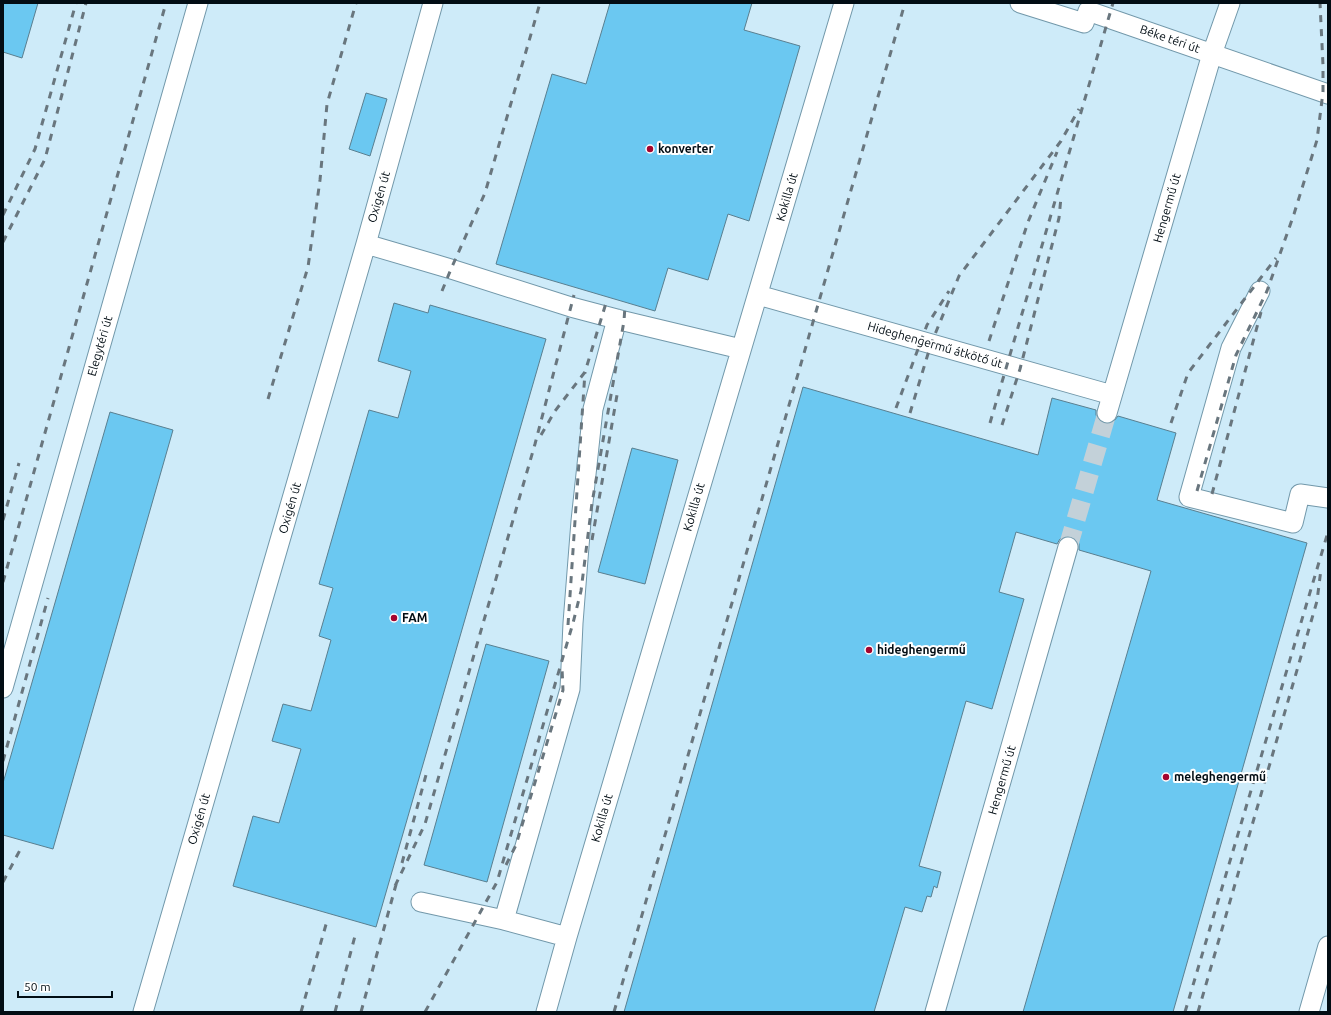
<svg xmlns="http://www.w3.org/2000/svg" width="1331" height="1015" viewBox="0 0 1331 1015" font-family="Ubuntu,sans-serif">
  <style>
    .built { fill: #ceebf9 }
    .building { fill: #6bc8f1; stroke: #597f90 }
    .lines { fill: none; stroke-linecap: round; stroke-linejoin: round }
    .minor-tunnel { stroke: #c3d1d9; stroke-width: 19; stroke-dasharray: 19 10; stroke-linecap: butt }
    .minor-casing { stroke: #7298aa; stroke-width: 21 }
    .minor { stroke: #fff; stroke-width: 19 }
    .rail { stroke: #69767e; stroke-width: 3; stroke-dasharray: 7 7; stroke-linecap: butt }
    .poi-dot { fill: #a3042e; stroke: #fff; stroke-width: 1.5 }
    .labels { text-anchor: middle; stroke-width: 4; stroke-linejoin: round; paint-order: stroke }
    .street-label { font-size: 12px; fill: #020d14; stroke: #fff }
    .poi-label { font-size: 12px; font-weight: bold; fill: #020d14; stroke: #fff; text-anchor: start }
  </style>
  <rect width="100%" height="100%" fill="#e5f4fc"/>
  <path class="built" d="M3,3H1328V1012H3Z"/>
  <path class="building" d="M3,3H38L22,58L3,52Z
    M610,3H752L744,30L800,46L749,221L728,214L708,280L668,268L655,311L496,264L552,74L586,84Z
    M366,93L387,99L370,156L349,149Z
    M394,303L428,313L430,305L546,339L376,927L233,886L253,816L279,823L301,749L272,741L283,704L311,711L331,640L319,636L333,588L319,584L369,410L398,418L411,371L378,361Z
    M803,387L1038,455L1052,398L1096,410V415L1099,420L1104,424H1110L1114,421L1118,416L1176,433L1157,500L1307,543L1173,1012H1023L1151,571L1079,550V544L1076,539L1071,537L1065,536L1060,539L1057,544L1016,532L999,592L1024,599L992,709L966,701L919,866L941,872L937,888L934,886L931,897L927,896L922,912L905,907L874,1012H624Z
    M110,412L173,430L53,849L3,835V783Z
    M632,448L678,460L645,584L598,572Z
    M486,644L549,661L487,882L424,865Z"/>
  <g class="lines">
    <path class="minor-tunnel" d="M1068,547L1107,413"/>
    <g class="minor-casing">
      <path id="minor" d="M1020,3L1084,23L1088,11L1328,94
        M366,244L451,269L571,307L624,321L741,349
        M1260,291L1231,348L1189,497L1293,523L1300,494L1328,498
        M758,295L1112,395
        M1107,413L1212,54L1230,3
        M3,688L198,3
        M421,902L504,920L567,937
        M504,920L570,689L573,623L581,521L593,409L617,319
        M143,1012L366,244L433,3
        M546,1012L567,937L844,3
        M935,1012L1068,547
        M1309,1012L1328,946"/>
    </g>
    <use href="#minor" class="minor"/>
    <path class="rail" d="M3,215L35,149L76,3
      M3,242L45,159L86,3
      M442,291L451,269L485,193L540,3
      M989,341L1028,222L1057,152
      M268,399L308,267L320,180L327,104L356,3
      M896,408L927,325L949,291
      M910,413L931,344L959,276L1061,141L1079,109
      M990,423L1113,3
      M1171,423L1188,373L1276,258
      M1002,425L1020,369L1059,218L1061,197
      M541,435L555,411L585,372L606,303
      M1197,491L1236,355L1267,291L1294,214L1317,140L1323,92V65L1320,3
      M1212,494L1261,312
      M3,520L19,463
      M592,540L617,395
      M3,582L166,3
      M568,625L585,372
      M3,761L48,598
      M402,863L426,775
      M506,865L516,845L563,690L562,668
      M3,882L20,850
      M395,886L425,824L535,444L574,295
      M301,1012L327,921
      M335,1012L356,932
      M361,1012L397,881
      M425,1012L497,882L573,623L581,591L592,503L624,321L625,306
      M614,1012L905,3
      M1185,1012L1328,532
      M1198,1012L1317,601L1321,569"/>
  </g>
  <g class="poi-dot">
    <circle cx="650" cy="149" r="4"/>
    <circle cx="394" cy="618" r="4"/>
    <circle cx="869" cy="650" r="4"/>
    <circle cx="1166" cy="777" r="4"/>
  </g>
  <g class="labels">
    <g class="street-label">
      <text transform="translate(1170 39) rotate(19)" y="4">Béke téri út</text>
      <text transform="translate(379 197) rotate(-74)" y="4">Oxigén út</text>
      <text transform="translate(787 197) rotate(-74)" y="4">Kokilla út</text>
      <text transform="translate(1167 208) rotate(-74)" y="4">Hengermű út</text>
      <text transform="translate(935 345) rotate(16)" y="4">Hideghengermű átkötő út</text>
      <text transform="translate(100 346) rotate(-74)" y="4">Elegytéri út</text>
      <text transform="translate(694 507) rotate(-74)" y="4">Kokilla út</text>
      <text transform="translate(290 508) rotate(-74)" y="4">Oxigén út</text>
      <text transform="translate(1002 780) rotate(-74)" y="4">Hengermű út</text>
      <text transform="translate(602 818) rotate(-74)" y="4">Kokilla út</text>
      <text transform="translate(199 819) rotate(-74)" y="4">Oxigén út</text>
    </g>
    <g class="poi-label">
      <text x="658" y="153">konverter</text>
      <text x="402" y="622">FAM</text>
      <text x="877" y="654">hideghengermű</text>
      <text x="1174" y="781">meleghengermű</text>
    </g>
  </g>
  <rect width="1331" height="1015" fill="none" stroke="#020d14" stroke-width="8"/>
  <path d="M18 991v6h94v-6" fill="none" stroke="#020d14" stroke-width="2"/>
  <text x="24" y="991" font-size="12" fill="#020d14" stroke="#ffffff" stroke-width="3" paint-order="stroke">50 m</text>
</svg>
